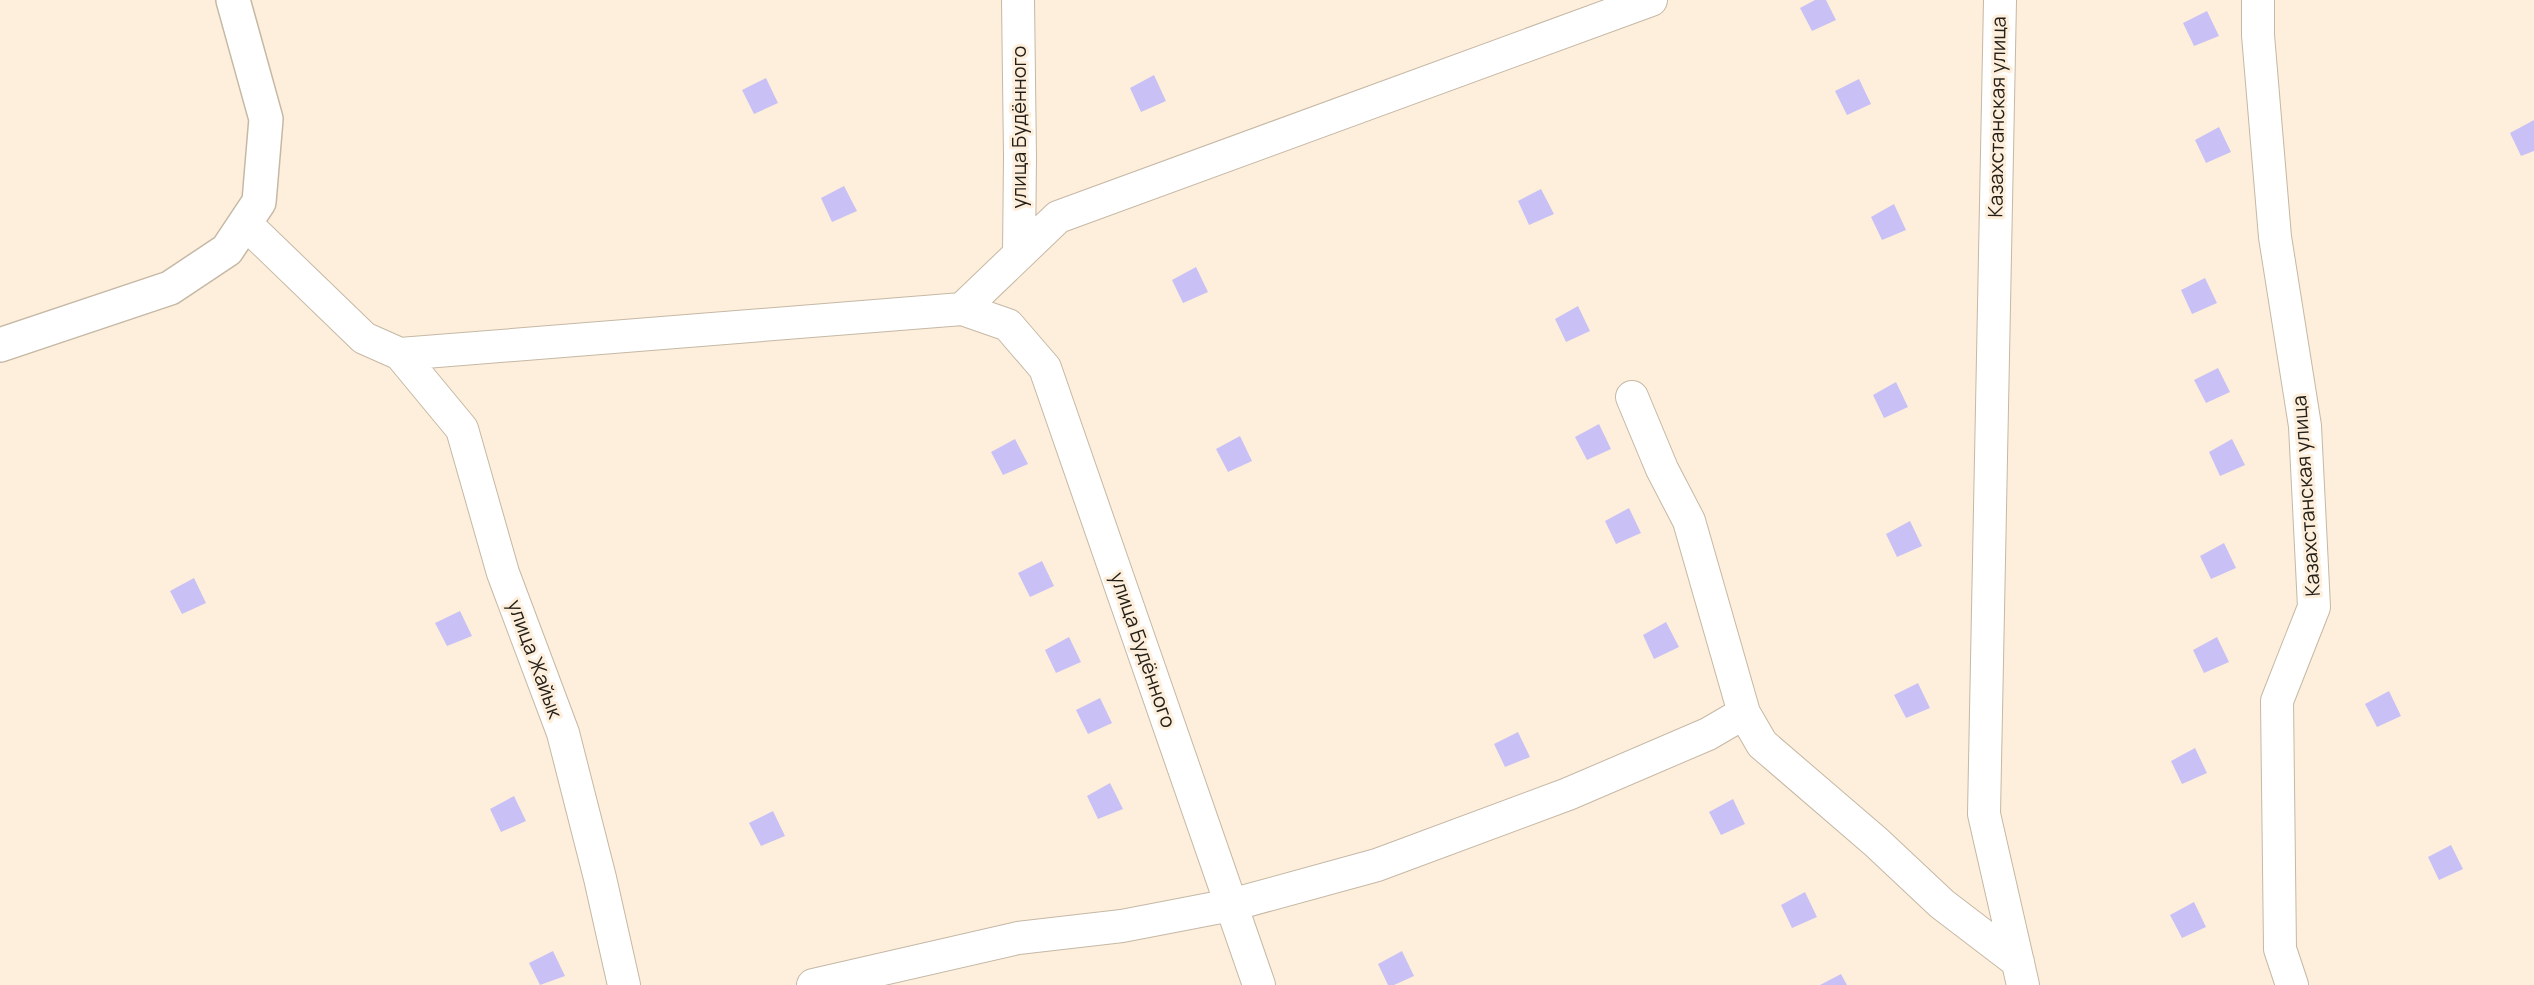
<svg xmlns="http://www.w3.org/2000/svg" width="2534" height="985" viewBox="0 0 2534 985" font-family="Manrope,sans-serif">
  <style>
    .building { fill: #c9c1f5 }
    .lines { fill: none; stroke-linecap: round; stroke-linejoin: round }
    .street-casing { stroke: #c5b8a5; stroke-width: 34 }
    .secondary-casing { stroke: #c5b8a5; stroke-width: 36 }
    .street { stroke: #fff; stroke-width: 32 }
    .secondary { stroke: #fff; stroke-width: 33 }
    .labels { text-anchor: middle; stroke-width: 6; stroke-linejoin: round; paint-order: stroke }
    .street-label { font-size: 20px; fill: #231e17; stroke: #fdefdb }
  </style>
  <rect width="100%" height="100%" fill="#fdefdb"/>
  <path class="building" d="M1815,0H1826L1836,20L1812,31L1800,8Z
    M2207,11L2219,36L2194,46L2183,23Z
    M1154,75L1166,101L1141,112L1130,88Z
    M766,78L778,103L754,114L742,90Z
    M1859,79L1871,104L1847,115L1835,91Z
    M2534,120V151L2521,156L2510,133Z
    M2219,127L2231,152L2206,163L2195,140Z
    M844,186L857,211L832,222L821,198Z
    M1541,189L1554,214L1529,225L1518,201Z
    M1894,204L1906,230L1882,240L1871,217Z
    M1196,267L1208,292L1183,303L1172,280Z
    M2205,278L2217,303L2192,314L2181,290Z
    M1578,306L1590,331L1566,342L1555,319Z
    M2218,368L2230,392L2206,403L2194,380Z
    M1896,382L1908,407L1884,418L1873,395Z
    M1599,424L1611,449L1587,460L1575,437Z
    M1240,436L1252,461L1228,472L1216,449Z
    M1015,439L1028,464L1003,475L991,452Z
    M2232,439L2245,465L2220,476L2209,452Z
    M1629,508L1641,533L1616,544L1605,521Z
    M1910,521L1922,546L1897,557L1886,534Z
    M2224,543L2236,568L2211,579L2200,556Z
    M1042,561L1054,586L1030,597L1018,573Z
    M194,578L206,603L182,614L170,591Z
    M460,611L472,636L447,646L435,623Z
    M1666,622L1679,647L1654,659L1643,635Z
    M1069,637L1081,662L1056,673L1045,650Z
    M2217,637L2229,662L2204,673L2193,650Z
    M1918,683L1930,708L1906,718L1894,695Z
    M2389,691L2401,716L2377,727L2365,704Z
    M1100,698L1112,723L1088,734L1076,710Z
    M1518,732L1530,757L1505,767L1494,744Z
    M2195,748L2207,773L2182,784L2171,761Z
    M1110,783L1123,809L1098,819L1087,796Z
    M514,796L526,821L501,832L490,809Z
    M1733,799L1745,824L1721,835L1709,812Z
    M773,811L785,836L761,846L749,823Z
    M2451,845L2463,869L2439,880L2428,857Z
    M1805,892L1817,917L1792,928L1781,905Z
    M2194,902L2206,927L2182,938L2170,915Z
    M553,951L565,976L540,985L529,963Z
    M1402,951L1414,976L1394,985H1388L1378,964Z
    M1841,974L1847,985H1820Z"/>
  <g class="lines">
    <g class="street-casing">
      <path id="street" d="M1018,0L1020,157L1019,254
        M2000,0L1984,814L2023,985
        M2258,0V35L2275,237L2305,426L2314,607L2277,701L2280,949L2292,985
        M245,223L364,338L400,354L962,309L1008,325L1045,368L1259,985
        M962,309L1058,217L1651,0
        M400,354L462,429L503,573L563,733L600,878L624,985
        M1744,713L1762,744L1876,842L1942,904L2018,962
        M813,985L1018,938L1122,926L1231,905L1377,865L1568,794L1708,734L1744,713L1689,521L1662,469L1632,397"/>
    </g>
    <g class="secondary-casing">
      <path id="secondary" d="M0,345L170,288L227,250L259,202L266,119L233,0"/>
    </g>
    <use href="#street" class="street"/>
    <use href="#secondary" class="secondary"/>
  </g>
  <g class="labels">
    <g class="street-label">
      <text transform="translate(1997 117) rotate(-89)" y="7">Казахстанская улица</text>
      <text transform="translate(1019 127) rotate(-90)" y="7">улица Будённого</text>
      <text transform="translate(2306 496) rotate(-94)" y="7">Казахстанская улица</text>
      <text transform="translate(1143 650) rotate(71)" y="7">улица Будённого</text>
      <text transform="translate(535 659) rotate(70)" y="7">улица Жайык</text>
    </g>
  </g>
</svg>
